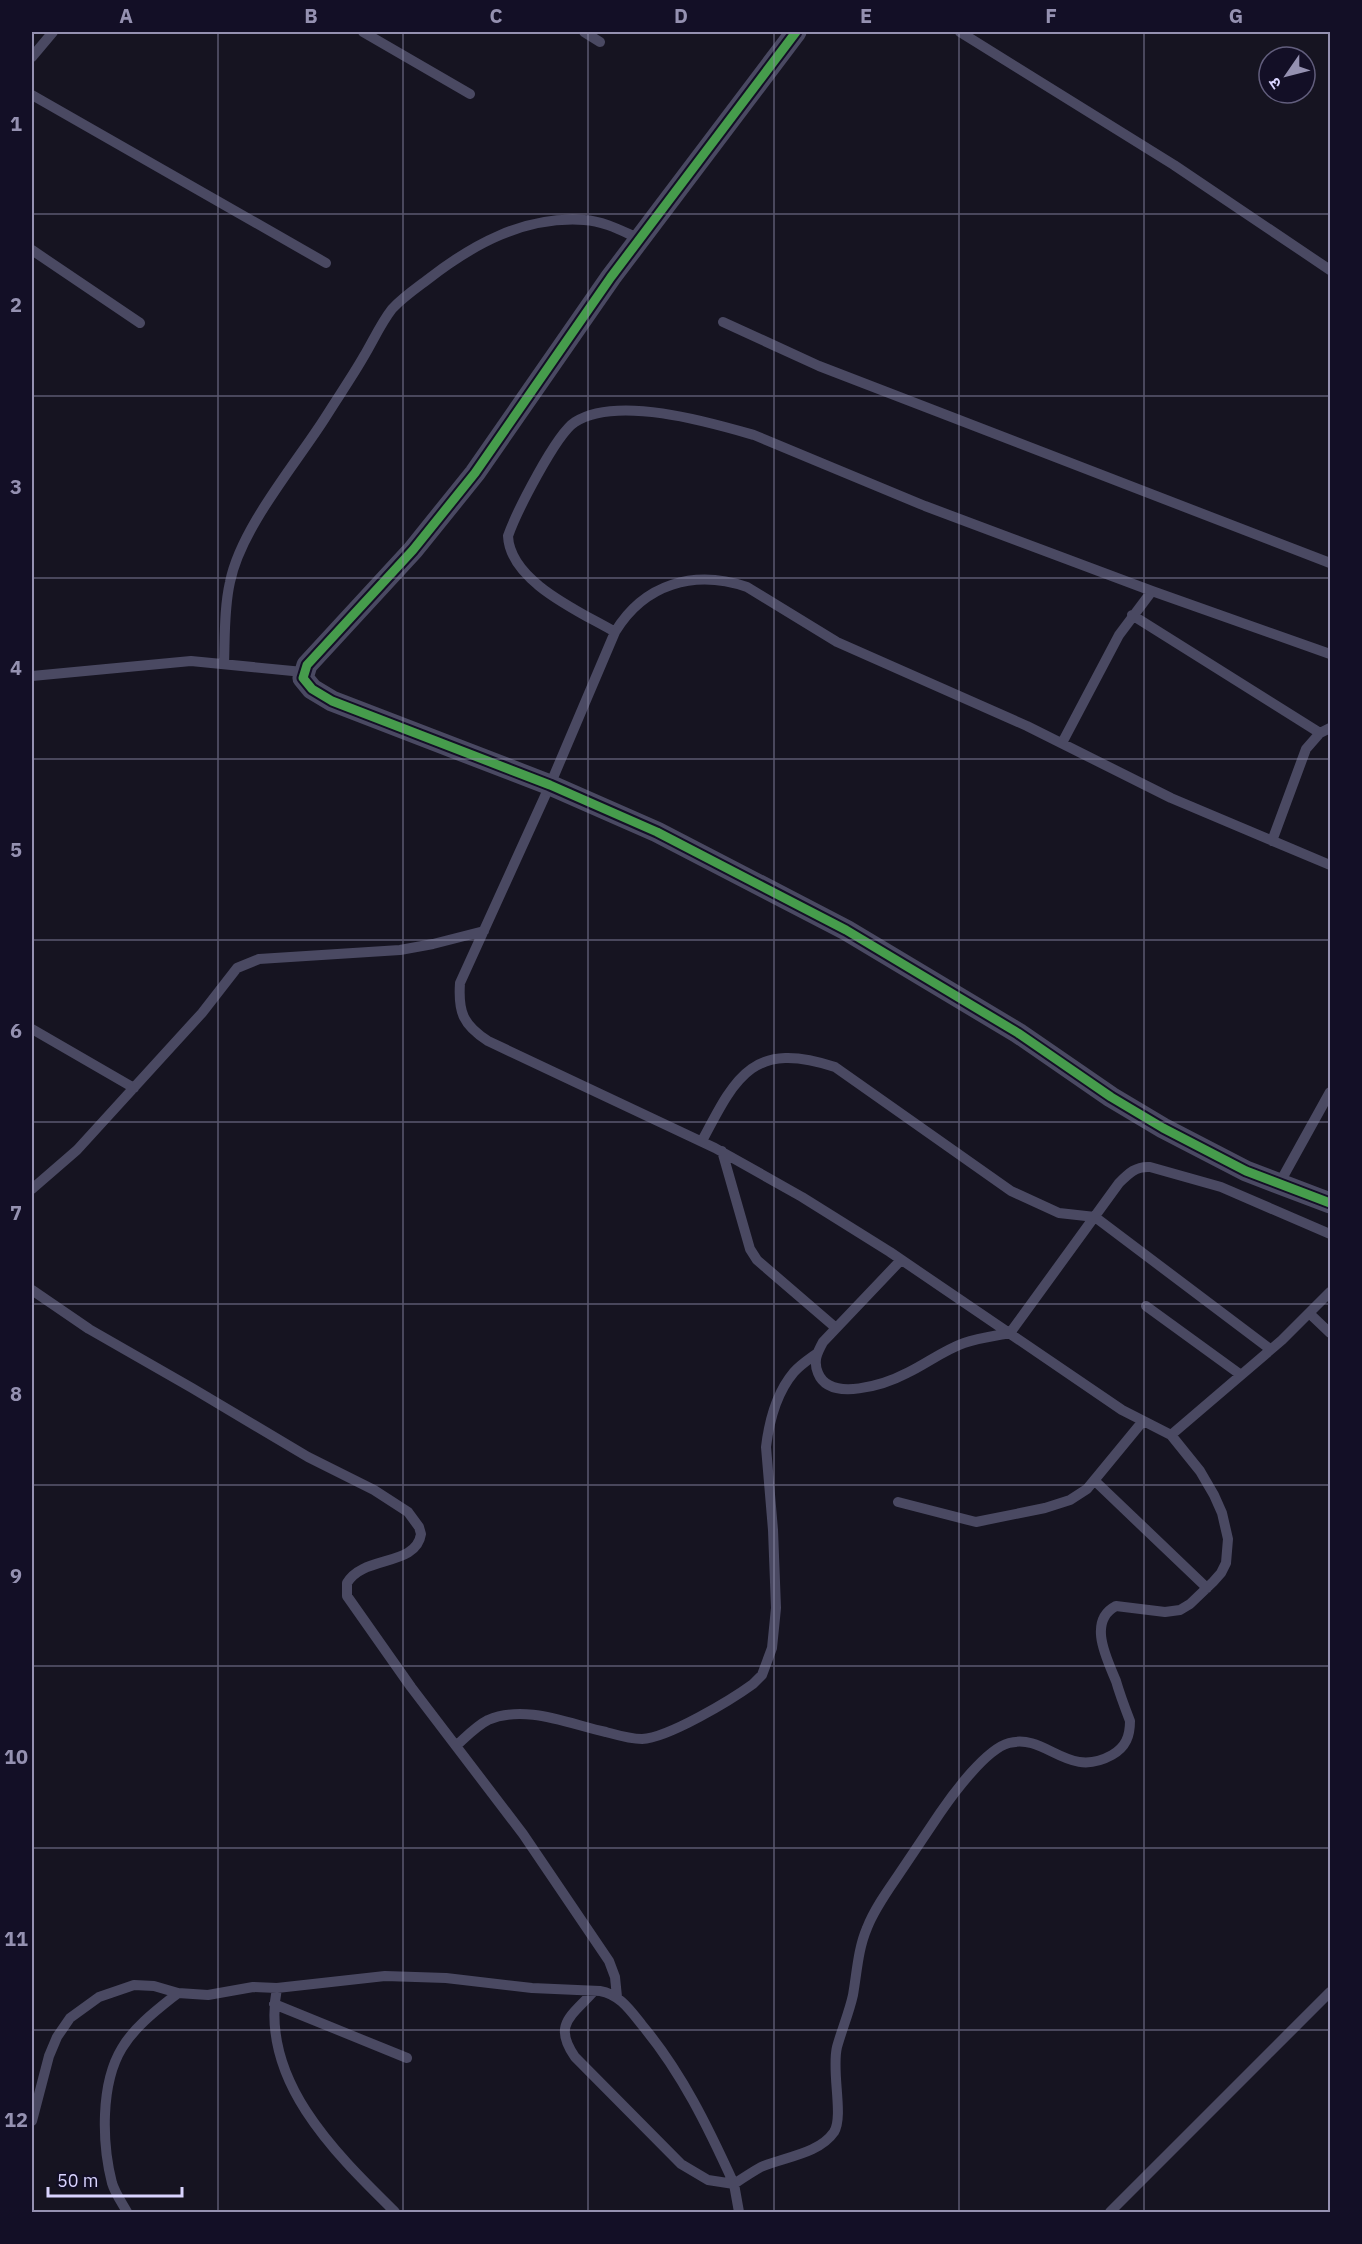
<svg xmlns="http://www.w3.org/2000/svg" width="1362" height="2244" viewBox="0 0 1362 2244" font-family="'IBM Plex Sans','Noto Sans Devanagari',sans-serif">
  <style>
    .lines { fill: none; stroke-linecap: round; stroke-linejoin: round }
    .service { stroke: #4a4962; stroke-width: 10 }
    .minor { stroke: #4a4962; stroke-width: 21 }
    .cycleway-casing { stroke: #130f26; stroke-width: 13 }
    .cycleway { stroke: #469c4c; stroke-width: 9 }
    .grid { fill: none; stroke: #9591b1; stroke-width: 1.5; stroke-opacity: 0.55 }
    .neatline { fill: none; stroke: #9591b1; stroke-width: 2 }
    .grid-label { font-size: 20px; text-anchor: middle; font-weight: bold; fill: #9591b1 }
  </style>
  <rect width="100%" height="100%" fill="#161421"/>
  <g class="lines">
    <path class="service" d="M363,32L470,94
      M584,32L600,42
      M960,32L1174,165L1330,270
      M32,57L53,32
      M32,95L326,263
      M32,250L140,323
      M723,322L819,366L1330,563
      M1132,615L1320,733
      M615,632C581,612 510,582 508,536C516,513 556,434 575,422C617,395 709,422 754,435L925,506L1152,591L1330,654
      M224,664C225,637 224,608 230,582C241,528 295,465 325,418C338,397 352,377 364,356C373,341 381,323 392,309C402,298 415,289 427,280C473,244 524,216 584,220C604,221 622,231 640,239
      M32,676L191,661L303,672
      M1062,743L1119,635L1152,591
      M1272,841L1306,749L1320,733L1330,728
      M32,1029L134,1088
      M702,1141C736,1076 753,1040 835,1067L1011,1191L1059,1213L1095,1217L1270,1349
      M722,1151L750,1249L757,1260L836,1328
      M1279,1184L1330,1092
      M32,1189L77,1150L202,1013L237,968L259,959L400,950L433,944L484,931
      M901,1260L823,1342C817,1353 813,1361 818,1373C830,1403 886,1384 907,1373C926,1364 944,1350 964,1343C979,1338 995,1336 1010,1333L1119,1183C1129,1173 1136,1166 1150,1167L1221,1187L1330,1234
      M32,1290L89,1329L192,1388L308,1457L374,1490L408,1512L419,1527L421,1534C416,1567 363,1555 347,1583V1596L411,1687L523,1834L609,1961L615,1977L617,1997
      M1146,1306L1241,1375
      M1309,1313L1330,1333
      M1171,1435L1282,1340L1330,1292
      M1095,1481L1207,1588
      M898,1502L976,1522L1045,1508L1070,1500L1087,1489L1143,1421
      M456,1746C466,1737 476,1726 488,1720C525,1704 569,1724 606,1732C617,1735 630,1739 642,1739C668,1738 731,1700 753,1684L762,1675L772,1648L776,1608L773,1530L766,1447C769,1422 777,1392 794,1372C800,1365 809,1359 816,1354
      M277,1988C259,2080 336,2154 395,2212
      M274,2004L407,2058
      M32,2121L49,2056L57,2037L70,2018L99,1997L134,1985L154,1986L178,1993L208,1995L253,1987L277,1988L385,1976L446,1978L532,1988L600,1991C619,1994 630,2010 642,2025C682,2073 708,2127 734,2184L708,2180L681,2164L575,2057C552,2024 572,2016 594,1991
      M127,2212C122,2203 115,2193 112,2183C102,2144 100,2084 122,2048C135,2026 158,2009 178,1993
      M739,2212L734,2184C743,2178 752,2172 761,2167C784,2157 819,2154 834,2132C844,2116 831,2071 837,2047C842,2029 849,2013 853,1995C857,1972 858,1949 867,1928C874,1910 886,1893 897,1877C911,1856 925,1835 940,1813C953,1794 986,1749 1009,1743C1047,1733 1067,1780 1112,1755C1126,1747 1130,1736 1130,1721C1125,1708 1120,1695 1116,1681C1107,1659 1087,1621 1116,1606L1165,1612L1180,1610L1190,1604L1213,1582L1221,1573L1226,1563L1228,1539L1222,1513L1214,1495L1200,1471L1171,1435L1122,1410L890,1252L802,1197L715,1148L488,1041C463,1025 458,1012 460,983L550,785L615,632C644,584 694,569 747,587L837,642L1027,726L1171,798L1330,865
      M1110,2212L1330,1992"/>
    <path class="minor" d="M796,32L611,277L475,473L413,550L307,665L303,678L312,689L332,701L550,785L657,832L846,930L1018,1033L1111,1097L1163,1128L1246,1171L1330,1203"/>
    <g class="cycleway-casing">
      <path id="cycleway" d="M796,32L611,277L475,473L413,550L307,665L303,678L312,689L332,701L550,785L657,832L846,930L1018,1033L1111,1097L1163,1128L1246,1171L1330,1203"/>
    </g>
    <use href="#cycleway" class="cycleway"/>
  </g>
  <path class="grid" d="M218,32V2212M403,32V2212M588,32V2212M774,32V2212M959,32V2212M1144,32V2212M32,214H1330M32,396H1330M32,578H1330M32,759H1330M32,940H1330M32,1122H1330M32,1304H1330M32,1485H1330M32,1666H1330M32,1848H1330M32,2030H1330"/>
  <rect width="1362" height="2244" fill="none" stroke="#130f26" stroke-width="66"/>
  <g transform="translate(1287 75) rotate(235)"><circle r="28" fill="#130f26" stroke="#625e7d" stroke-width="1.5"/>
  <path d="M0-4.5L10 22L0 15L-10 22Z" fill="#9591b1"/>
  <text y="-9" font-size="16" font-weight="bold" text-anchor="middle" fill="#d9d4ff">उ</text>
  </g>
  <path d="M48 2187v9h134v-9" fill="none" stroke="#d9d4ff" stroke-width="3"/>
  <text x="57" y="2187" font-size="18" fill="#d9d4ff" stroke="#130f26" stroke-width="4.5" paint-order="stroke">50 m</text>
  <rect x="33" y="33" width="1296" height="2178" class="neatline"/>
  <g class="grid-label">
    <text x="126" y="23">A</text>
    <text x="311" y="23">B</text>
    <text x="496" y="23">C</text>
    <text x="681" y="23">D</text>
    <text x="866" y="23">E</text>
    <text x="1051" y="23">F</text>
    <text x="1236" y="23">G</text>
    <text x="16" y="131">1</text>
    <text x="16" y="312">2</text>
    <text x="16" y="494">3</text>
    <text x="16" y="675">4</text>
    <text x="16" y="857">5</text>
    <text x="16" y="1038">6</text>
    <text x="16" y="1220">7</text>
    <text x="16" y="1401">8</text>
    <text x="16" y="1583">9</text>
    <text x="16" y="1764">10</text>
    <text x="16" y="1946">11</text>
    <text x="16" y="2127">12</text>
  </g>
</svg>
